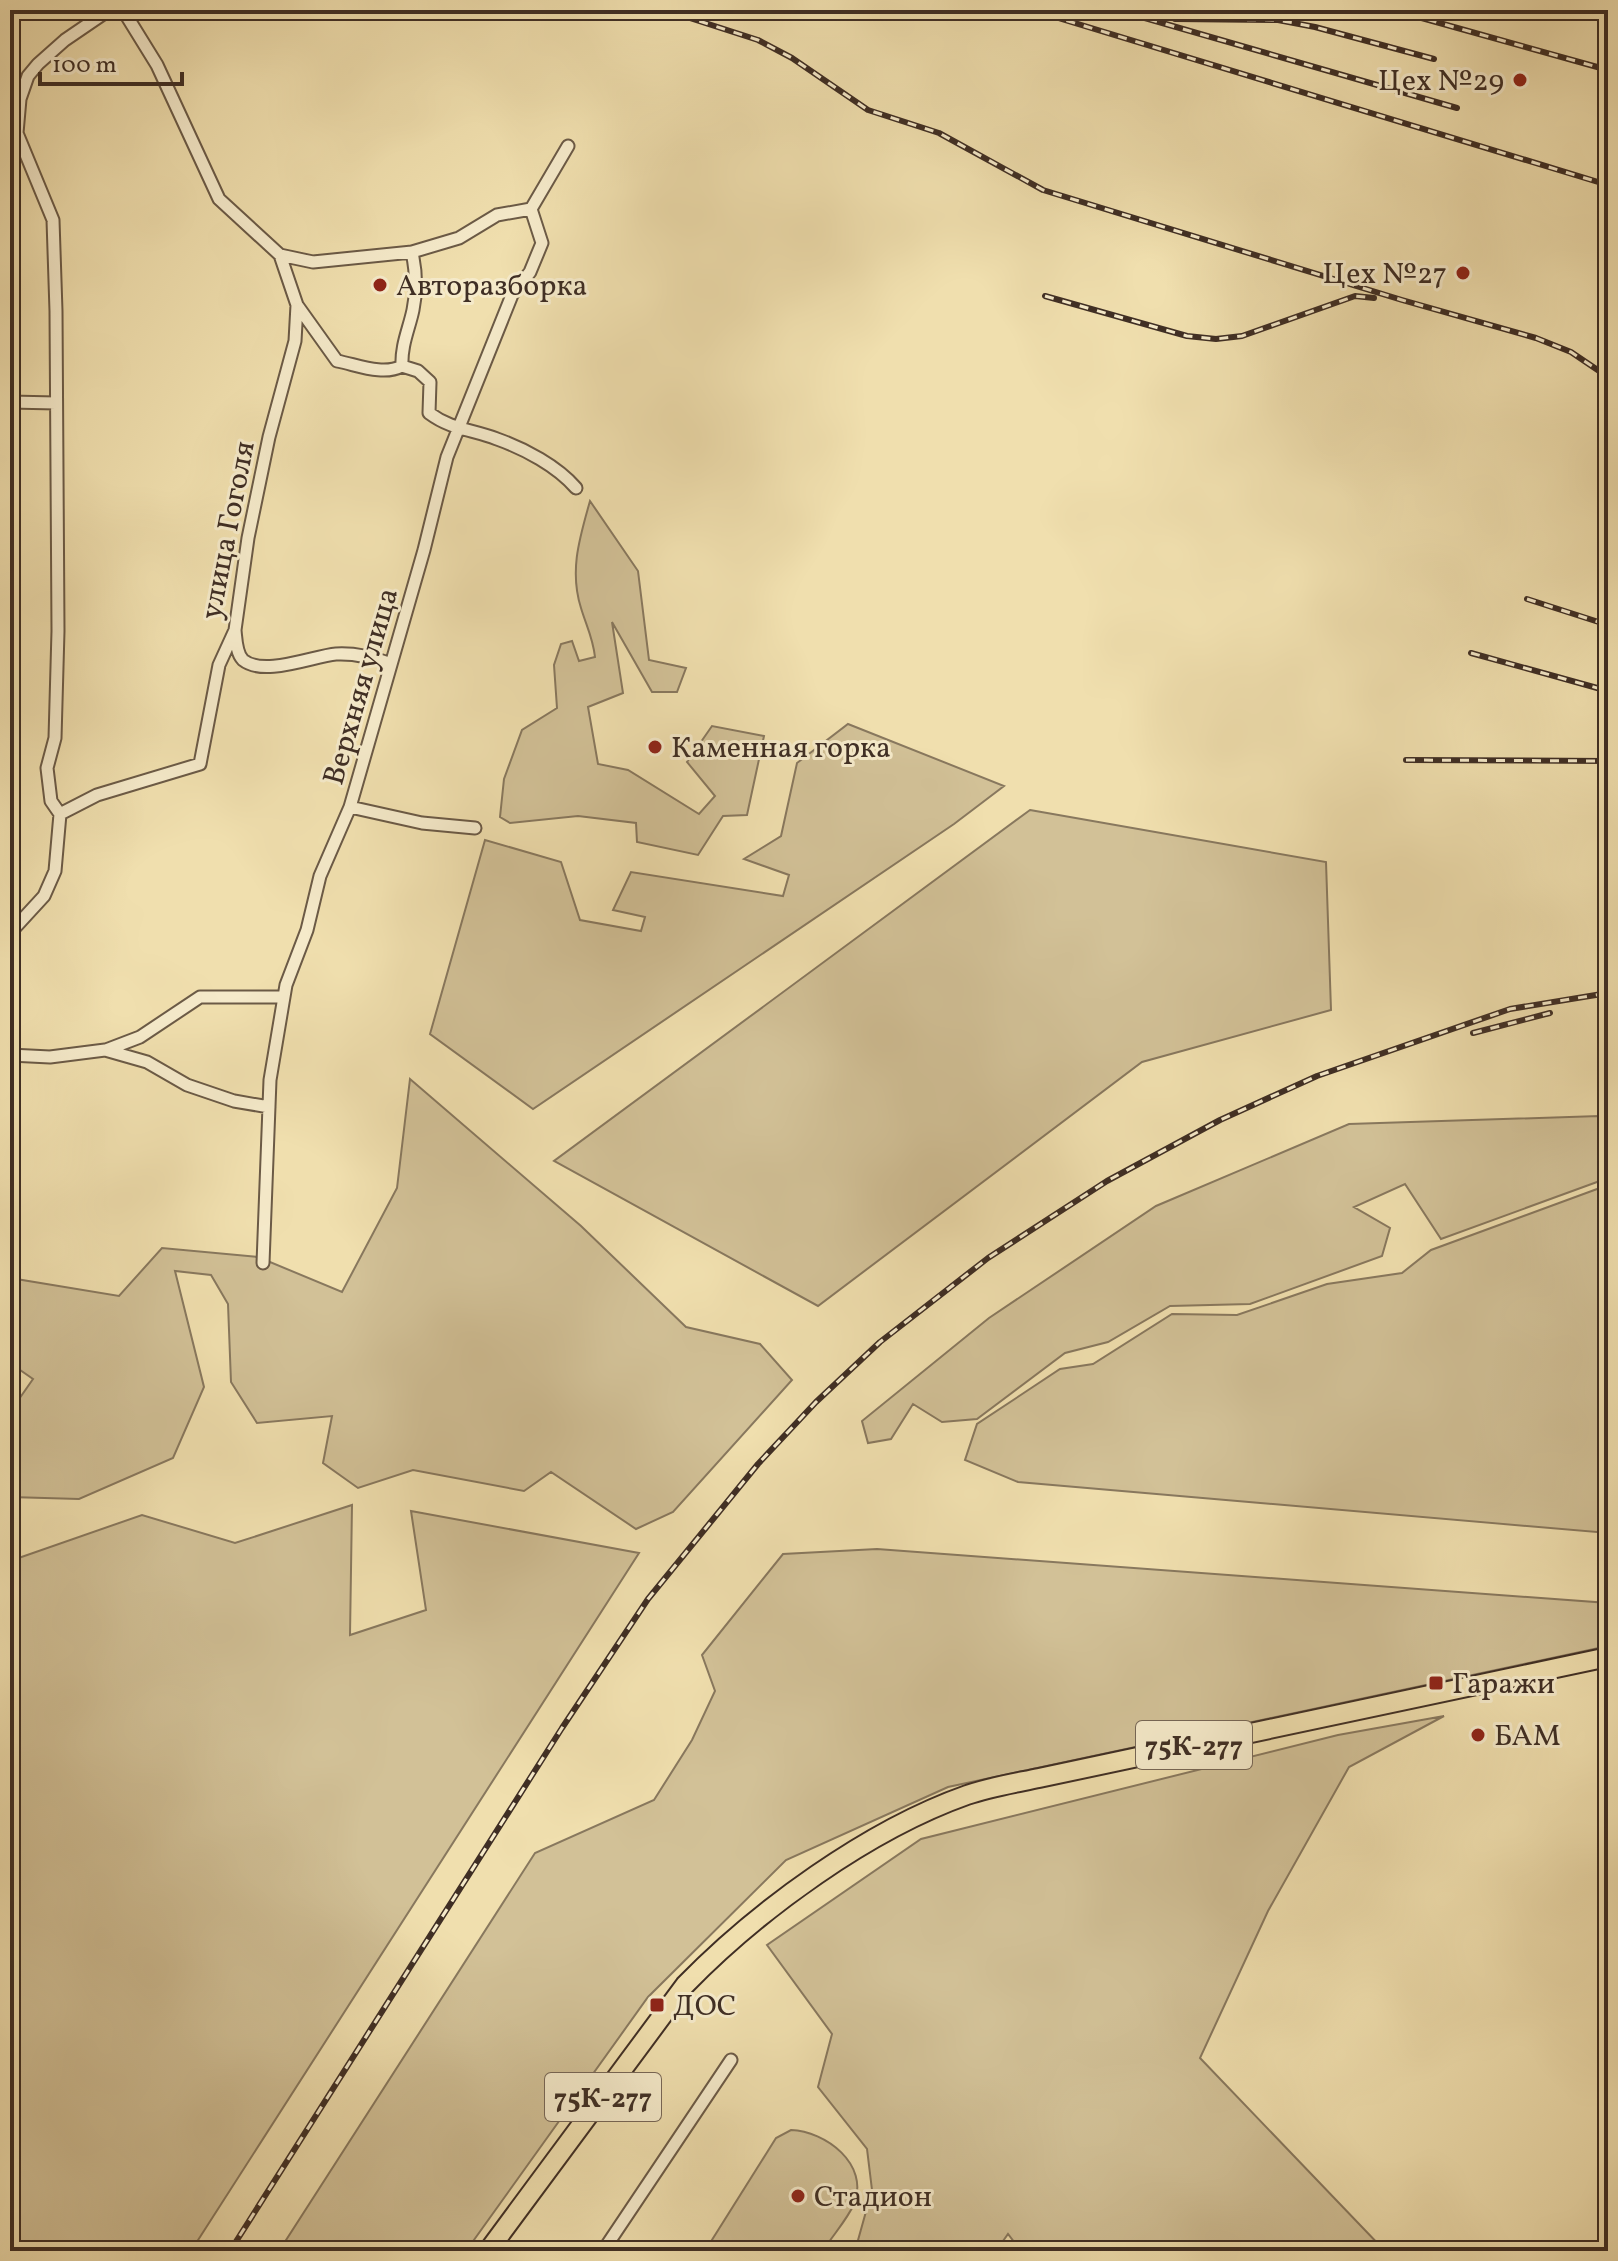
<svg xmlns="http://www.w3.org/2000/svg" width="1618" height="2261" viewBox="0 0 1618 2261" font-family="Vollkorn,serif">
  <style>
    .green { fill: #d2c197; stroke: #88785e; stroke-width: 2 }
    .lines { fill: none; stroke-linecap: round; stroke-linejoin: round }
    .street-casing { stroke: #6b5a46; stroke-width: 15 }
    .primary-casing { stroke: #3f2e24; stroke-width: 22 }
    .street { stroke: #f5eaca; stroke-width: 11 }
    .primary { stroke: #f0dfae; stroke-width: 18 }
    .rail-casing { stroke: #3f2e24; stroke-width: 6 }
    .rail { stroke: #f5eaca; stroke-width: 3; stroke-dasharray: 9; stroke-linecap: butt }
    .poi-dot { fill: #8f2418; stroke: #f5eaca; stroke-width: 3 }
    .labels { text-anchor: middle; stroke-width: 6; stroke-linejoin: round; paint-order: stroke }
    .shield { fill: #f5eaca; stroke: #766656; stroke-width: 2 }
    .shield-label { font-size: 28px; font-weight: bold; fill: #3f2e24 }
    .poi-label { font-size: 30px; fill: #3f2e24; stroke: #f5eaca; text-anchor: start }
    .street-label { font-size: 30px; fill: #3f2e24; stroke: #f5eaca }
  </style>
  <rect width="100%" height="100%" fill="#f0dfae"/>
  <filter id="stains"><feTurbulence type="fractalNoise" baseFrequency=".0025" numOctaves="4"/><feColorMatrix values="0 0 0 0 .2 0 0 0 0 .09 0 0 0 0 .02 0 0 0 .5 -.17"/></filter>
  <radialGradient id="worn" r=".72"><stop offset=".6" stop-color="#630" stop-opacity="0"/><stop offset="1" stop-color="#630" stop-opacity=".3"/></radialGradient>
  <path class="green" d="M590,501L638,571L649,660L686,668L677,692H652L612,622L623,693L588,707L598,764L628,770L699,814L715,796L687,762L712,726L764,736L747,815L723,816L698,855L637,842L636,823L578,816L510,823L500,817L504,779L522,730L557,708L554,665L561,644L572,641L579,661L595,657C593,638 586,625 581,608C569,570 580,537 590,501Z
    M848,724L1004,786L954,824L533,1109L430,1034L485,840L561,862L580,920L641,931L645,917L613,910L631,872L783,896L789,875L744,859L781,836L797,763Z
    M1030,810L1326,862L1331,1010L1142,1062L818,1306L554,1161Z
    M410,1079L581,1226L686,1327L760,1344L792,1380L673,1512L636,1529L551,1472L524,1491L413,1470L358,1488L323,1463L332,1416L257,1423L231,1382L228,1304L211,1275L175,1271L204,1387L173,1458L79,1499L10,1497V1412L33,1379L10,1363V1278L119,1296L162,1248L258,1257L342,1292L397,1188Z
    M1599,1116L1608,1149V1178L1441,1239L1405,1184L1354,1207L1390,1228L1382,1256L1250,1304L1170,1306L1108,1342L1065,1353L977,1419L942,1422L913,1404L891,1439L868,1443L862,1421L989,1318L1156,1206L1349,1124Z
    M1608,1185V1533L1018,1482L965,1460L977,1424L1060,1369L1093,1364L1172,1314L1237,1315L1327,1284L1402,1273L1431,1250Z
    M352,1505L350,1635L426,1610L411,1511L639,1553L191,2251H10V1561L142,1515L235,1543Z
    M877,1549L1608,1603V1646L948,1787L786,1860L648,1997L466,2251H279L535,1853L654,1800L692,1740L715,1691L702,1655L783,1554Z
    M1444,1716L1349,1767L1268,1911L1200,2058L1385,2251H1021L1008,2234L996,2251H855L872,2190L867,2149L818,2087L832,2034L767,1945L921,1839L1338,1735Z
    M791,2130C825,2131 870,2164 854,2204C847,2220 832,2236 823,2251H705L776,2138Z"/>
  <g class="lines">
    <g class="street-casing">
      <path id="street" d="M123,10L157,65L219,199L280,255L313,262L412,252L459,238L497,215L531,209
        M297,305L337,361C358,365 383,376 402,366L418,371L430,382L429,413C452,430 471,429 497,439C525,449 557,466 576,488
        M402,366C401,345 409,329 413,310C417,291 416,271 412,252
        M10,402L56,403
        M235,630C236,639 236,653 243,660C264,677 313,656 336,654C356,653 372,657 391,664
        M350,807L422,823L475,828
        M60,814L97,795L200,764L219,665L235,630L248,538L269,437L295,341L297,305L280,255
        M10,933L44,896L55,871L60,814L51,801L47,768L55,738L58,631L56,311L53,220L17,133L20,99L28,76L38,64L65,40L109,10
        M106,1050L140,1037L200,997H284
        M10,1055L50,1057L105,1050L147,1062L187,1085L234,1101L269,1107
        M263,1263L270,1080L286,985L307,930L320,876L350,807L424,550L447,457L512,295L530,272L542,243L531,209L568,146
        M603,2251L731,2060"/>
    </g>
    <g class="primary-casing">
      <path id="primary" d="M488,2251L685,1985C758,1910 868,1830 967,1795C990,1787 1015,1783 1039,1778L1608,1657"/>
    </g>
    <use href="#street" class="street"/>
    <use href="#primary" class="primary"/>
    <g class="rail-casing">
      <path id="rail" d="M665,10L758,40L792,58L868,110L939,133L1043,190L1402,300L1536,338L1571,352L1608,377
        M1032,10L1608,185
        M1393,10L1608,70
        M1131,14L1457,108
        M1175,19L1278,20L1315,27L1434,59
        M1045,296L1187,336L1216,339L1242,336L1355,296L1374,298
        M1527,599L1608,625
        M1471,653L1608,691
        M1406,760L1608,761
        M1473,1033L1550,1013
        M230,2251L562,1728L648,1599L758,1464L816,1402L880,1342L988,1258L1107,1181L1220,1120L1317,1076L1510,1009L1608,993"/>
    </g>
    <use href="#rail" class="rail"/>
  </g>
  <g class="poi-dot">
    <circle cx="1520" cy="80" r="8"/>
    <circle cx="1463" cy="273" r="8"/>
    <circle cx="380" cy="285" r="8"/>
    <circle cx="655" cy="747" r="8"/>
    <rect x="1428" y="1675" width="16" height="16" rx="4"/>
    <circle cx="1478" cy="1735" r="8"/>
    <rect x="649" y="1997" width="16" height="16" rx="4"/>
    <circle cx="798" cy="2196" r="8"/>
  </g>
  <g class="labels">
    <g class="shield">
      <rect x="1136" y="1721" width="116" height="48" rx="6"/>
      <rect x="545" y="2073" width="116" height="48" rx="6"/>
    </g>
    <g class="shield-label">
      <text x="1194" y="1755">75К-277</text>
      <text x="603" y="2107">75К-277</text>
    </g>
    <g class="poi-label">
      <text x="1504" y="90" text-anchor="end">Цех №29</text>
      <text x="1447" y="283" text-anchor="end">Цех №27</text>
      <text x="396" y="295">Авторазборка</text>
      <text x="671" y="757">Каменная горка</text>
      <text x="1452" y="1693">Гаражи</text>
      <text x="1494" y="1745">БАМ</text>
      <text x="673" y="2015">ДОС</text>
      <text x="814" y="2206">Стадион</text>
    </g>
    <g class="street-label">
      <text transform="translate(227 530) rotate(-79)" y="10">улица Гоголя</text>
      <text transform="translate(360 686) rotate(-74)" y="10">Верхняя улица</text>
    </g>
  </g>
  <rect width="1618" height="2261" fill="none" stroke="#f0dfae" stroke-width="40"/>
  <rect x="12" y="12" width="1594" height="2237" fill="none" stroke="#3f2e24" stroke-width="4"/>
  <rect x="20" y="20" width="1578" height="2221" fill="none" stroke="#3f2e24" stroke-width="2"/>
  <path d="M40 72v12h142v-12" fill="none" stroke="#3f2e24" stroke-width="4"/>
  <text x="52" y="72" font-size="24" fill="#3f2e24" stroke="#f5eaca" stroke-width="6" paint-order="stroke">100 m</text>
  <rect width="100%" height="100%" filter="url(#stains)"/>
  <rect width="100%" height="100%" fill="url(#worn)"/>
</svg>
